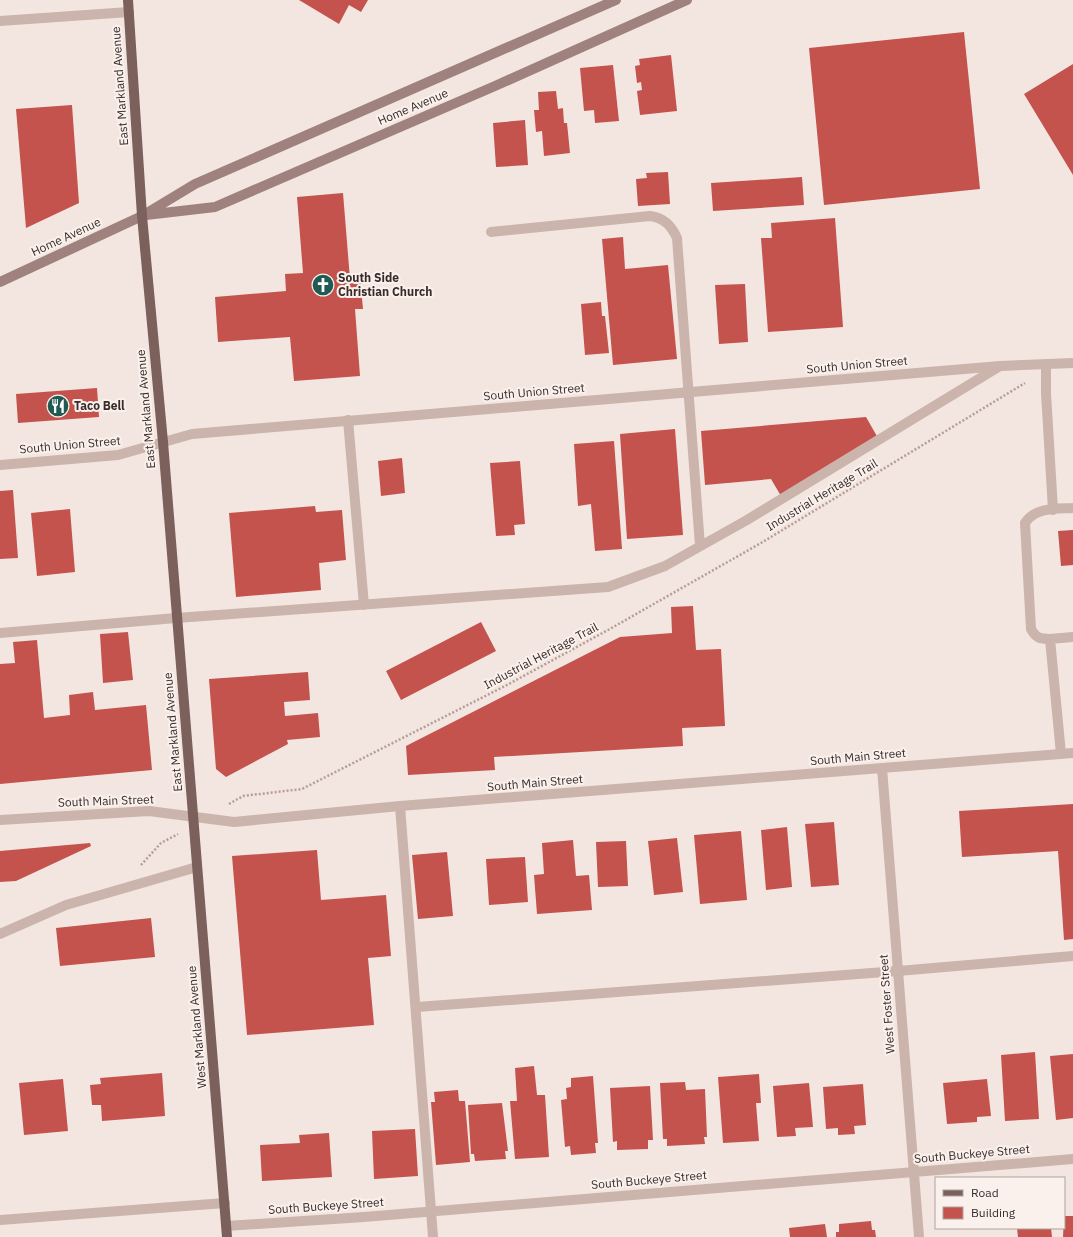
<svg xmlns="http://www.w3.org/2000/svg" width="1073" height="1237" viewBox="0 0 1073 1237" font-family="'IBM Plex Sans',sans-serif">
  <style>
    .building { fill: #c4524d }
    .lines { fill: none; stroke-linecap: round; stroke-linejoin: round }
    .path { stroke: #b79d96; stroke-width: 2.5; stroke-dasharray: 2 2; stroke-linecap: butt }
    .lane { stroke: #cbb4ab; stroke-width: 10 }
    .street { stroke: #cbb4ab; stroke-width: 10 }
    .secondary { stroke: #9f827d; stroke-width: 10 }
    .primary { stroke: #7b605c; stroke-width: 10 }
    .labels { text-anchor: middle; stroke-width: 4; stroke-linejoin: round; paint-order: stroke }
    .street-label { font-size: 12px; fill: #392c2a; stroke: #faf1ed }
    .poi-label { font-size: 12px; font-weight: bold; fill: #392c2a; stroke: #faf1ed; text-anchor: start }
  </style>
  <rect width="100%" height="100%" fill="#f3e6e0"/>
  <path class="building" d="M299,0H368L361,12L349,5L339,24Z
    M964,32L980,189L824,205L809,48Z
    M671,55L677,111L640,115L637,91L642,90L641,82L637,83L635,66L640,65L639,59Z
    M1073,64V175L1024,94Z
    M613,65L619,121L595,123L594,110L584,111L580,68Z
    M556,91L558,109L563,108L564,123H567L570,153L544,156L542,131L536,132L534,110H539L538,92Z
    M72,105L79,203L26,228L16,109Z
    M525,120L528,165L496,167L493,123Z
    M668,172L670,204L638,206L636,179L647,178L646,173Z
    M802,177L804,205L713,211L711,183Z
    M343,193L350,279L360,278L363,309H355L360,376L294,381L290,337L218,342L215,297L286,291L285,274L303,273L297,197Z
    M835,218L843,327L768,332L761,238H772L771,223Z
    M623,237L625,269L668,265L677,359L613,365L602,239Z
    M745,284L748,342L719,344L715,285Z
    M601,302L602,316H605L609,353L585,355L581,304Z
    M97,388L99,417L18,423L16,394Z
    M866,417L878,438L781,496L771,479L705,485L701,431Z
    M675,429L683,535L627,539L620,434Z
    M614,441L622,549L595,551L591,504L578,506L574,444Z
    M402,458L405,493L381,496L378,461Z
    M520,461L525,524L514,525L515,535L496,536L490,463Z
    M13,490L18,558L0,559V491Z
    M315,506L316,512L342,510L346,560L319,563L321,590L236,597L229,513Z
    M70,509L75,572L37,576L31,513Z
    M1073,530V565L1061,566L1058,531Z
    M693,606L696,650L721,649L725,726L682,728L683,746L494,757L495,770L408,775L406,746L620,637L672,633L671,607Z
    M481,622L496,651L401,700L386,671Z
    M128,632L133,680L103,683L100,634Z
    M37,640L44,718L70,715L69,695L93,692L95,710L146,705L152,770L0,784V664L15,663L13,642Z
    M308,672L310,700L284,702L285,716L318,713L320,737L287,740L288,744L226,777L216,769L209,679Z
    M1073,804V939L1064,940L1058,851L962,857L959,811Z
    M834,822L839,885L811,887L805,824Z
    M787,827L792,887L766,890L761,830Z
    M741,831L747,900L700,904L694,835Z
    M677,838L683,892L654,895L648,841Z
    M573,840L576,876L589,875L592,910L537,914L534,875L544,874L542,843Z
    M626,841L628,886L598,887L596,842Z
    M90,843L91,846L16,881L0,882V851Z
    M317,850L321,900L386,895L391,956L368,958L374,1025L247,1035L232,856Z
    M447,852L453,916L418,919L412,855Z
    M525,857L528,902L489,905L486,859Z
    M151,918L155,957L60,966L56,928Z
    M1035,1052L1039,1119L1005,1121L1001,1055Z
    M1073,1054V1118L1056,1120L1050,1056Z
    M534,1066L537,1095H545L549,1157L515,1159L510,1101H517L515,1068Z
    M162,1073L165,1116L102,1121L101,1105H92L90,1085L101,1084L100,1078Z
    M759,1074L761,1103H756L759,1141L723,1143L718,1077Z
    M593,1076L598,1143H595L596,1153L571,1155L570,1146L565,1147L561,1100L567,1099L566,1088L571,1087V1078Z
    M63,1079L68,1131L24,1135L19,1083Z
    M987,1079L991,1116L977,1117V1122L947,1124L943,1083Z
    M685,1082L686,1090L705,1089L707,1137H704L705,1144L667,1146V1139H663L660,1083Z
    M809,1083L813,1127L795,1128L796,1136L777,1137L773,1086Z
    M863,1084L866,1125L854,1126L855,1134L838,1135V1128L826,1129L823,1087Z
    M650,1086L653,1140H648V1149L617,1150V1141L613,1142L610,1088Z
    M458,1090L459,1101H465L470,1162L436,1165L431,1102H435L434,1092Z
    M502,1103L508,1151H505L506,1159L475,1161L474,1154H471L468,1105Z
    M415,1129L418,1176L374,1179L372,1131Z
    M329,1133L332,1177L262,1181L260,1145L300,1143L299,1135Z
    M1064,1216H1073V1237H1063Z
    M871,1221L872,1230H875L876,1237H836V1232H839V1224Z
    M825,1224L827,1237H790L789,1228Z
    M1017,1228H1051L1052,1237H1018Z"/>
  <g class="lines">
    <path class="path" d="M229,804L243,796L302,789L507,685L608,630L761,543L1025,383
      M141,865L161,843L178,834"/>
    <path class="lane" d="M491,232L650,216C664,218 671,225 677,238L700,546
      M1046,364V393L1053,510
      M348,420L364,605
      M0,633L176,618L608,587L665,566L747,520L1000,366
      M1050,639L1073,637
      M1061,754L1050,639C1040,639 1036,638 1031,629L1025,523C1035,507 1056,509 1073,508
      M400,806L433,1237
      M0,934L66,905L197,867
      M417,1007L898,971L1073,956"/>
    <path class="street" d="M0,21L129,12
      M0,465L118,455L192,434L1000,366L1073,363
      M882,768L919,1237
      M0,820L149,811L234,822L400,806L1073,753
      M0,1220L225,1203
      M226,1226L364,1217L1073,1159"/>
    <path class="secondary" d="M146,215L215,207L495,86L687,0
      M0,282L142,216L195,184L616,0"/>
    <path class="primary" d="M128,0L142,216L163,442L227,1237"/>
  </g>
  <defs>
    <g id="church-disc" transform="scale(1.15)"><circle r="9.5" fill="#205b53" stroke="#faf1ed"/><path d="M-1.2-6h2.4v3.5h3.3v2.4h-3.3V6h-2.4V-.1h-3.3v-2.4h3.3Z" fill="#fff"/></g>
    <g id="restaurant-disc" transform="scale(1.15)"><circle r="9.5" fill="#205b53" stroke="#faf1ed"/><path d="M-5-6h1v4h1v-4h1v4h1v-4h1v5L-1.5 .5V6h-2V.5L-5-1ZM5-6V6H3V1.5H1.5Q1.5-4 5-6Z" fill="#fff"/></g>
  </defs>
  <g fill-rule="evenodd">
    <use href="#church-disc" x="323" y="285"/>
    <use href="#restaurant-disc" x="58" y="406"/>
  </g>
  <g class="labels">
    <g class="street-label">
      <text transform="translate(120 86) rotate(-94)" y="4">East Markland Avenue</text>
      <text transform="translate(413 107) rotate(-23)" y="4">Home Avenue</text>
      <text transform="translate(66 237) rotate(-25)" y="4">Home Avenue</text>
      <text transform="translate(857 365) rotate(-5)" y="4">South Union Street</text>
      <text transform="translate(534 392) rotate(-5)" y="4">South Union Street</text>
      <text transform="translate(146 409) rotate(-95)" y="4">East Markland Avenue</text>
      <text transform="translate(70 445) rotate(-5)" y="4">South Union Street</text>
      <text transform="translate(822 495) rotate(-31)" y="4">Industrial Heritage Trail</text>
      <text transform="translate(541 656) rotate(-28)" y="4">Industrial Heritage Trail</text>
      <text transform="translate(173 732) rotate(-95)" y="4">East Markland Avenue</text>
      <text transform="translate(858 757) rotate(-5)" y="4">South Main Street</text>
      <text transform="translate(535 783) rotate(-5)" y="4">South Main Street</text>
      <text transform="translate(106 801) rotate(-2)" y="4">South Main Street</text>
      <text transform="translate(887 1004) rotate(-94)" y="4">West Foster Street</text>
      <text transform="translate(197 1027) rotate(-95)" y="4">West Markland Avenue</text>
      <text transform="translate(972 1154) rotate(-5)" y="4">South Buckeye Street</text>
      <text transform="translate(649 1180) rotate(-5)" y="4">South Buckeye Street</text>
      <text transform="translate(326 1206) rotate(-4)" y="4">South Buckeye Street</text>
    </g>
    <g class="poi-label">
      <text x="338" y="282">South Side<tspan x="338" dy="14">Christian Church</tspan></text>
      <text x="74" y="410">Taco Bell</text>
    </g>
  </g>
  <rect x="935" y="1177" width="130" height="52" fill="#faf1ed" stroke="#ada29f"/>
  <rect x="943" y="1190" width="20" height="6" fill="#7b605c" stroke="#ada29f"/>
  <text x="971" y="1197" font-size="12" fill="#392c2a">Road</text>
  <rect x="943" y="1207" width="20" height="12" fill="#c4524d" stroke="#ada29f"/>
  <text x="971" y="1217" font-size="12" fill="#392c2a">Building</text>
</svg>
